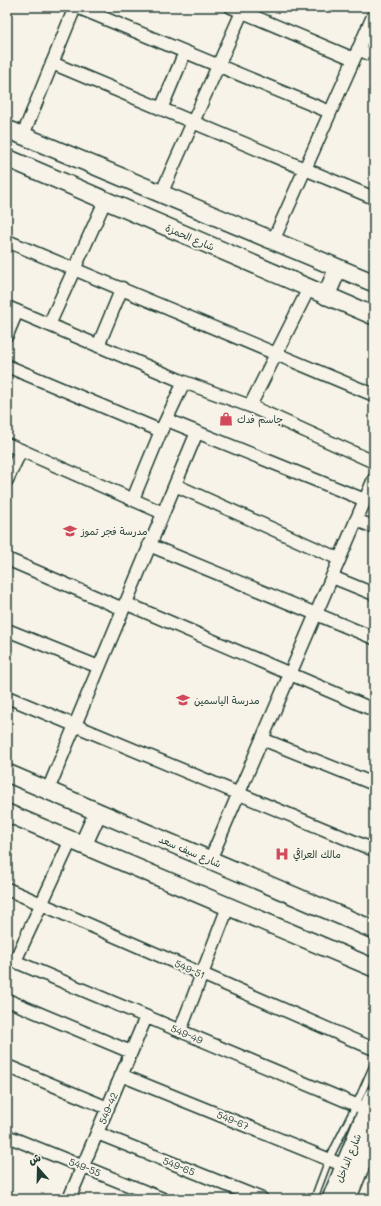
<svg xmlns="http://www.w3.org/2000/svg" width="381" height="1206" viewBox="0 0 381 1206" font-family="Mali,'Playpen Sans Arabic',sans-serif">
  <style>
    .lines { fill: none; stroke-linecap: round; stroke-linejoin: round }
    .lane-casing { stroke: #1f3d34; stroke-width: 9 }
    .street-casing { stroke: #1f3d34; stroke-width: 15 }
    .secondary-casing { stroke: #1f3d34; stroke-width: 20 }
    .primary-casing { stroke: #1f3d34; stroke-width: 22 }
    .lane { stroke: #f7f3e8; stroke-width: 6 }
    .street { stroke: #f7f3e8; stroke-width: 12 }
    .secondary { stroke: #f7f3e8; stroke-width: 17 }
    .primary { stroke: #f7f3e8; stroke-width: 19 }
    .labels { text-anchor: middle; stroke-width: 4; stroke-linejoin: round; paint-order: stroke }
    .street-label { font-size: 10px; fill: #1f3d34; stroke: #f7f3e8 }
    .poi-label { font-size: 10px; fill: #1f3d34; stroke: #f7f3e8; text-anchor: start }
  </style>
  <rect width="100%" height="100%" fill="#f7f3e8"/>
  <filter id="ink" filterUnits="userSpaceOnUse"><feTurbulence type="fractalNoise" baseFrequency=".025" numOctaves="2"/><feDisplacementMap in="SourceGraphic" scale="8" xChannelSelector="R" yChannelSelector="G"/><feConvolveMatrix kernelMatrix="1 2 1 2 8 2 1 2 1" color-interpolation-filters="sRGB"/></filter>
  <g filter="url(#ink)">
    <g class="lines">
      <g class="lane-casing">
        <path id="lane" d="M314,1199L329,1159L356,1105L374,1064
          M373,1199L374,1197"/>
      </g>
      <g class="street-casing">
        <path id="street" d="M77,7L330,112
          M231,7L354,59
          M358,49L374,56
          M52,63L374,198
          M161,109L185,52
          M23,135L75,7
          M161,194L242,12
          M7,241L374,395
          M273,241L374,14
          M7,307L184,382L250,406L374,462
          M49,325L105,201
          M7,335L17,311
          M98,346L122,288
          M7,366L161,431
          M250,406L309,288
          M167,420L365,500
          M7,444L163,513
          M7,480L21,450
          M175,485L339,559
          M133,499L161,431L184,382
          M356,520L374,527
          M149,545L374,638
          M7,559L123,609
          M332,577L374,594
          M125,603L374,710
          M7,630L99,667
          M7,697L374,850
          M262,739L374,784
          M48,790L197,432
          M210,860L374,479
          M7,889L374,1049
          M7,958L368,1110
          M15,961L71,840
          M7,1000L131,1052
          M180,1031L228,907
          M7,1066L108,1108
          M121,1075L345,1166
          M97,1133L262,1199
          M7,1136L163,1199
          M69,1199L146,1017"/>
      </g>
      <g class="secondary-casing">
        <path id="secondary" d="M7,129L374,283
          M7,158L374,316
          M326,296L338,268
          M7,773L374,930
          M7,813L374,968
          M83,845L98,812"/>
      </g>
      <g class="primary-casing">
        <path id="primary" d="M332,1199L374,1096
          M346,1199L374,1131"/>
      </g>
      <use href="#lane" class="lane"/>
      <use href="#street" class="street"/>
      <use href="#secondary" class="secondary"/>
      <use href="#primary" class="primary"/>
    </g>
  </g>
  <defs>
    <g id="shop-bare" transform="scale(1.08)"><path d="M-5-2.5h2.3a2.7 3.5 0 0 1 5.4 0H5L5.5 6h-11ZM-1.5-2.5h3a1.5 2.3 0 0 0-3 0Z" fill="#d1495b" stroke="#f7f3e8" stroke-width="2.5" paint-order="stroke"/></g>
    <g id="school-bare" transform="scale(1.08)"><path d="M0-5L7-2L0 1L-7-2ZM-4 1L0 2.5L4 1V4Q0 6-4 4Z" fill="#d1495b" stroke="#f7f3e8" stroke-width="2.5" paint-order="stroke"/></g>
    <g id="hospital-bare" transform="scale(1.08)"><path d="M-5-5h3v3.5h4V-5h3V5h-3V1.5h-4V5h-3Z" fill="#d1495b" stroke="#f7f3e8" stroke-width="2.5" paint-order="stroke"/></g>
  </defs>
  <g fill-rule="evenodd">
    <use href="#shop-bare" x="226" y="419"/>
    <use href="#school-bare" x="70" y="531"/>
    <use href="#school-bare" x="183" y="700"/>
    <use href="#hospital-bare" x="282" y="854"/>
  </g>
  <g class="labels">
    <g class="street-label">
      <text transform="translate(190 237) rotate(23)" y="4">شارع الحمزة</text>
      <text transform="translate(190 851) rotate(23)" y="4">شارع سيف سعد</text>
      <text transform="translate(190 969) rotate(24)" y="4">549-51</text>
      <text transform="translate(187 1034) rotate(23)" y="4">549-49</text>
      <text transform="translate(108 1108) rotate(-67)" y="4">549-42</text>
      <text transform="translate(233 1120) rotate(22)" y="4">549-67</text>
      <text transform="translate(348 1158) rotate(-68)" y="4">شارع الداخل</text>
      <text transform="translate(179 1166) rotate(22)" y="4">549-65</text>
      <text transform="translate(85 1167) rotate(22)" y="4">549-55</text>
    </g>
    <g class="poi-label">
      <text x="237" y="423">جاسم فدك</text>
      <text x="81" y="535">مدرسة فجر تموز</text>
      <text x="194" y="704">مدرسة الياسمين</text>
      <text x="293" y="858">مالك العراقي</text>
    </g>
  </g>
  <rect width="381" height="1206" fill="none" stroke="#f7f3e8" stroke-width="24"/>
  <rect x="12" y="12" width="357" height="1182" fill="none" stroke="#1f3d34" stroke-width="1.5" filter="url(#ink)"/>
  <g transform="translate(38 1168) rotate(340)" stroke="#f7f3e8" stroke-width="3" paint-order="stroke">
  <path d="M0-3L7 15L0 10L-7 15Z" fill="#1f3d34"/>
  <text y="-6" font-size="11" font-weight="bold" text-anchor="middle" fill="#1f3d34">ش</text>
  </g>
</svg>
